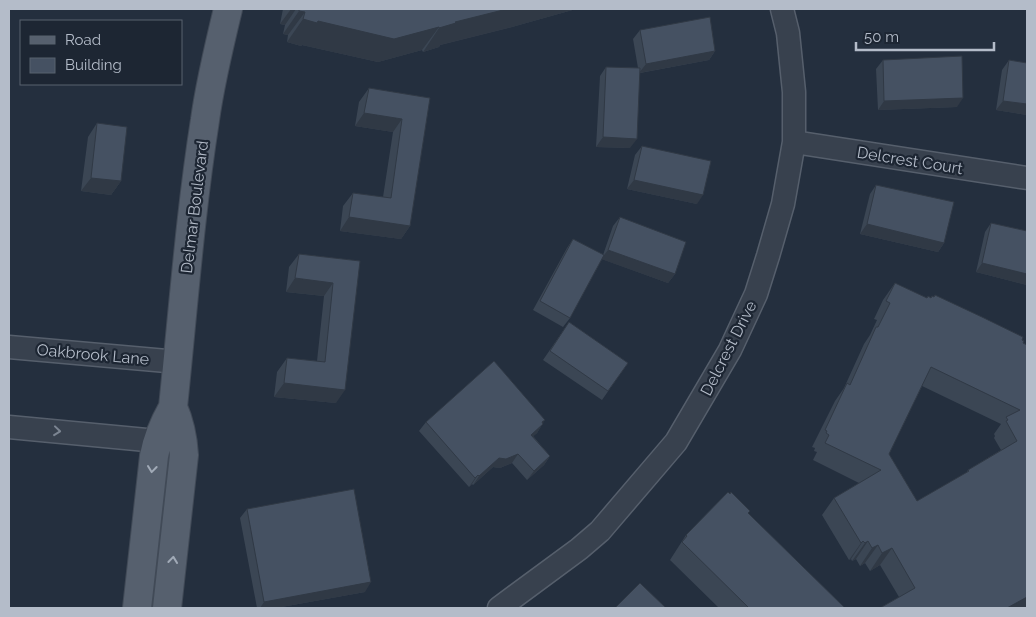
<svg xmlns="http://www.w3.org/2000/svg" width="1036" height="617" viewBox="0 0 1036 617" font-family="Raleway,sans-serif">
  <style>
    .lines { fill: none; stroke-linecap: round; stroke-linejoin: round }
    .minor-casing { stroke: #565f6c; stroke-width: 25 }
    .major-casing { stroke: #414a57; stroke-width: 30 }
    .minor { stroke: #38414e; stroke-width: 22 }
    .major { stroke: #56606e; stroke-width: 28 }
    .wall { fill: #3b4654; fill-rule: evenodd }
    .shaded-wall { fill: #303945 }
    .building { fill: #455162; stroke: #303945; fill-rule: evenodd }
    .oneway { stroke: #7c8592 }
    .oneway2 { stroke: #a1aab7 }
    .labels { text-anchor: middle; stroke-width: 4.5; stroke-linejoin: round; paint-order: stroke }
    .street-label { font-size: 16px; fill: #b4bcc9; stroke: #1d2633 }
  </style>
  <rect width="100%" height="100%" fill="#242f3e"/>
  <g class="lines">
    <g class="minor-casing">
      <path id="minor" d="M794,142L1027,178
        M9,347L178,362
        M9,427L157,441
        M499,608L579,549L600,531L676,442L730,350L756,294L768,256L783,204L794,142V92L788,33L782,9"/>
    </g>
    <g class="major-casing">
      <path id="major" d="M137,608L154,456C157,438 164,423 173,407C183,311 190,215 205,120C210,83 219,46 228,9
        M167,608L184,455C183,438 180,423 173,407"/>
    </g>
    <use href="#minor" class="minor"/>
    <use href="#major" class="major"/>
  </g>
  <path class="wall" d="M283,9H576L512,27L440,45L439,47L423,52L422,50L378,62L302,45L301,46L287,42L288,35L283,34L285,25L280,24Z
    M640,30L715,51L709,60L640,73L630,148L596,147L600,76L606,67L638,68L633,39Z
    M883,60L957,107L878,110L876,69Z
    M1009,60L1027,63V115L996,110L1002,70Z
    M369,88L430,98L410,226L401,239L340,231L343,206L353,193L383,197L393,132L355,126L359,102Z
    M97,123L121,181L111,195L81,191L88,137Z
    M642,146L697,204L627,189L635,155Z
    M876,185L944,243L938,252L860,234L870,194Z
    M620,217L675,274L668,283L602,259L570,318L563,327L533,310L567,248L573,239L603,255L613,226Z
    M991,223L1027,231V285L976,272L985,232Z
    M299,254L360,261L336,403L274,397L277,372L287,358L317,361L324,296L286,292L289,267Z
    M895,283L926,298L1022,340L1023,343L1027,345V607L1025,608H880L899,597L880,565L870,571L865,563L860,566L856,559L852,561L851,559L849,560L822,515L834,498L859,483L813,460L817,452L814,451L815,448L812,447L835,401L844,388L864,344L870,335L877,320L874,319L883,300ZM922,386L1001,424L994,434L995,436L994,438L1001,450L968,470L966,473L917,501L889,454Z
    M569,322L628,363L602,400L543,360Z
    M426,422L543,423L537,433L533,436L550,456L544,465L527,480L512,463L500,468L493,467L473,485L472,484L469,487L419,431Z
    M247,509L365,592L276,608H257L240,518Z
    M749,514L845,608H719L670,560L686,535Z"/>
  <path class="shaded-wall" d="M291,9H296L285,25L280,24Z
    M507,9H576L512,27L440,45L439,47L423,52L439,28L455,22Z
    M299,11L305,12L288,35L283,34Z
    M303,19L318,21L439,27L422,50L378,62L302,45L301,46L287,42Z
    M715,51L709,60L639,73L646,64Z
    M963,98L957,107L878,110L884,101Z
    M1003,101L1027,104V115L996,110Z
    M364,113L402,119L393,132L355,126Z
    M603,137L637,139L630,148L596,147Z
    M91,178L121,181L111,195L81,191Z
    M634,180L703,195L697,204L627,189Z
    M349,217L410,226L401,239L340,231Z
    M867,224L944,243L938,252L860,234Z
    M608,250L675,274L668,283L601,259Z
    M982,263L1027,274V285L976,272Z
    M295,278L333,283L324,296L286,292Z
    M284,383L345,390L336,403L274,397Z
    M545,420L537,433L525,444L531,435Z
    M518,454L512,463L500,468L493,467L473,485L479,476L499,458Z
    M550,456L544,465L527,480L534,471Z
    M478,475L472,484L469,487L475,478Z
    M863,541L851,559L849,560L861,543Z
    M868,541L856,559L852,561L865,543Z
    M878,545L865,563L860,566L872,548Z
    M892,548L880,565L870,571L882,553Z
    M371,582L365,592L276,608H260L264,602Z
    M1027,597V607L1025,608H1007Z"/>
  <path class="building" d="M299,9H507L455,22L456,23L439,28V27L394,39L318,21L317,23L303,19L305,12L299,11Z
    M710,17L715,51L646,64L640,30Z
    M962,56L963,98L884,101L883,60Z
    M1009,60L1027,63V104L1003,101Z
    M606,67L640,68L637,139L603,137Z
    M369,88L430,98L410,226L349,217L353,193L391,198L402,119L364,113Z
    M97,123L127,127L121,181L91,178Z
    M642,146L711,161L703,195L634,180Z
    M876,185L954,202L944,243L867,224Z
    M620,217L686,242L675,274L608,250Z
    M991,223L1027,231V274L982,263Z
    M573,239L604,255L570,318L540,301Z
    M299,254L360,261L345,390L284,383L287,358L325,362L333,283L295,278Z
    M895,283L927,298L928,296L931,298L932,296L934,297L935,295L982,317L1023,337L1022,340L1024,341L1023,343L1027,345V597L1007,608H880L915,588L892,548L882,553L878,545L872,548L868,541L865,543L863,541L861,543L834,498L881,470L825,443L829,435L826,433L827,431L825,430L847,383L850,385L876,327H878L890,303L886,301ZM931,367L1020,410L1006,417L1008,420L1006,421L1017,441L968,470L969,471L917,501L889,454Z
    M569,322L628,363L608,391L550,351Z
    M494,361L545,420L542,422L543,424L531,435L550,456L534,471L518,454L506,459L499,458L479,476L478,475L475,478L426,422Z
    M354,489L371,582L264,602L247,509Z
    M728,492L730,494L731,492L750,511L748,513L845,608H749L682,542L687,536L686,535Z
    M640,583L666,608H615Z"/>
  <defs><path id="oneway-chevron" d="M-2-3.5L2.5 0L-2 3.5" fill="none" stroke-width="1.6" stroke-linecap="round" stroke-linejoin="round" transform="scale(1.25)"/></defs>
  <use class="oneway" href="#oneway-chevron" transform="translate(57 431) rotate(6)"/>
  <g class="oneway2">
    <use href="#oneway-chevron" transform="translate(152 469) rotate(97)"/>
    <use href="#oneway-chevron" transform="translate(173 560) rotate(-84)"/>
  </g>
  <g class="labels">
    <g class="street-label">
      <text transform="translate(910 160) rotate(9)" y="6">Delcrest Court</text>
      <text transform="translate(194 207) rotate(-83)" y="6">Delmar Boulevard</text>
      <text transform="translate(728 348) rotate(-63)" y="6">Delcrest Drive</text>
      <text transform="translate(93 354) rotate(5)" y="6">Oakbrook Lane</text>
    </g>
  </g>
  <rect width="1036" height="617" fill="none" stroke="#b4bcc9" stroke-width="20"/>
  <rect x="20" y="20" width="162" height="65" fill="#1d2633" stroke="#59626f"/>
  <rect x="30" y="36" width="25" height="8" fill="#56606e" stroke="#59626f"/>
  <text x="65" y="45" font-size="15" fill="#b4bcc9">Road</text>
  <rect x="30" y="58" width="25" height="15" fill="#455162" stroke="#59626f"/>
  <text x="65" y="70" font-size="15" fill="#b4bcc9">Building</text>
  <path d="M856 42v8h138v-8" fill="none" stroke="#b4bcc9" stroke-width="2.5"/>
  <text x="864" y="42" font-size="15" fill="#b4bcc9" stroke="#1d2633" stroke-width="4" paint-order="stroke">50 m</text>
</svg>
